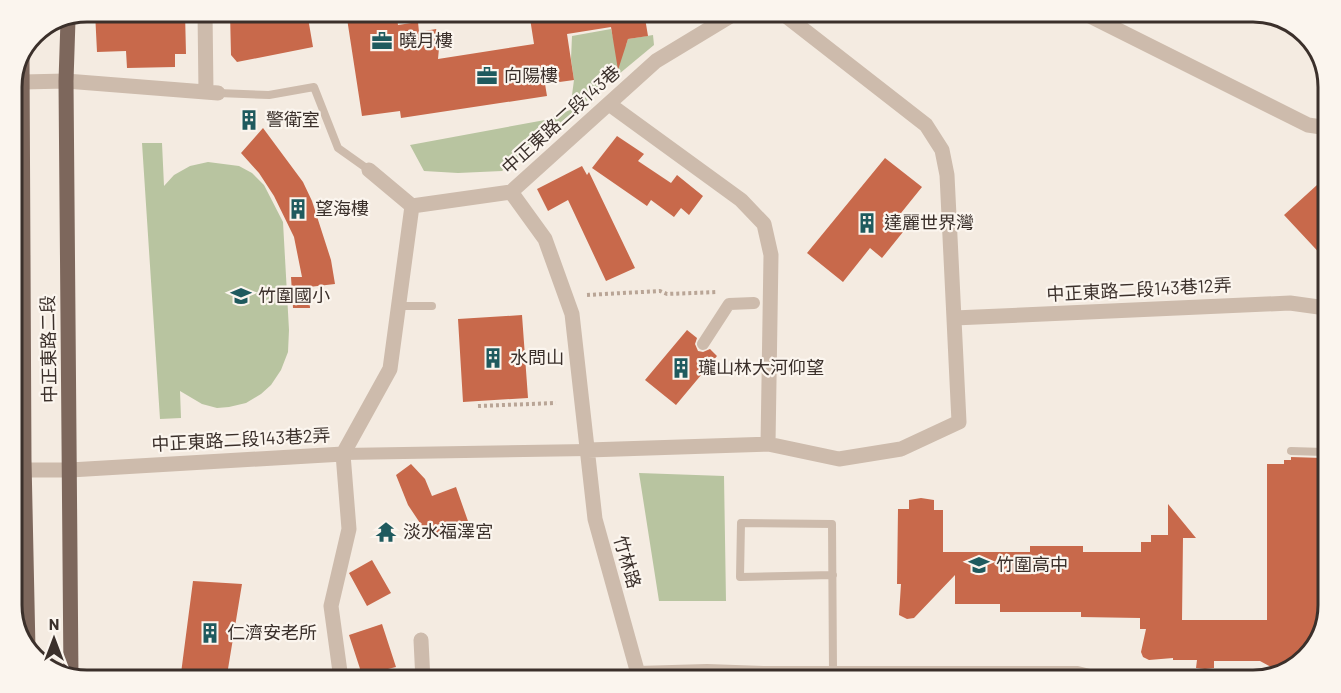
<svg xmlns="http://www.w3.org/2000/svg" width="1341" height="693" viewBox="0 0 1341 693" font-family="Barlow,'Noto Sans TC',sans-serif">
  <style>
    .green { fill: #b8c4a0 }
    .building { fill: #c8694b }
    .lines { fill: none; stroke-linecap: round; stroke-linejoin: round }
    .path { stroke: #b9a596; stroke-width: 4; stroke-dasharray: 3 3; stroke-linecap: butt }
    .service { stroke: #cdbbac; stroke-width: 8 }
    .pedestrian { stroke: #cdbbac; stroke-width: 12 }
    .minor { stroke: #cdbbac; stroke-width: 15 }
    .primary { stroke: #7d675c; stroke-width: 15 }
    .labels { text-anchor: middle; stroke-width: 4.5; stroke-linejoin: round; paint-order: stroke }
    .poi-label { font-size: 18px; fill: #3b302b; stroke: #fbf5ee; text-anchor: start }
    .street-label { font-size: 18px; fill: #3b302b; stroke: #fbf5ee }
    .rim { fill: none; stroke: #3b302b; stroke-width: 3 }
  </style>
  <rect width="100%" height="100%" fill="#f4ebe1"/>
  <path class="green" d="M611,29L615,45L622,47L626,45L628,39L653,35L654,45L502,171L458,173L424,171L410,145L545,120L570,110L574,80L571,59L572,36Z
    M142,143H162L164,186L174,175L190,166L208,162L239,166L252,173L264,185L283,222L289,330L288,352L281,370L271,385L261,394L246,403L229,407L217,408L202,404L180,391L181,418L160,419Z
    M639,473L724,476L726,601H659Z"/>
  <path class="building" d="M95,12H185L186,54H175V67L127,68L126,51L97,52Z
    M230,12H307L313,47L237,62L231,55Z
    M346,12H396L398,25L418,22L419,32L436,29L440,38L438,59L534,44L529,12H644L648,36L628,39L618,70L611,27L567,34L574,80L545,84L547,96L401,118L400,111L362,116Z
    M263,128L303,182L312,201L331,260L335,284L309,287L310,308H293L291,277H302L294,237L274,196L259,173L241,153Z
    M617,136L644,154L638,161L671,183L677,175L703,196L689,215L681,208L674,217L651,200L647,206L592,168Z
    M885,158L922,187L897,218L907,227L882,258L870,248L843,282L807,253Z
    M582,166L587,175L589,172L635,268L606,281L568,200L548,211L537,189Z
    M1328,175L1326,260L1284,215Z
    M522,315L528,398L463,402L458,319Z
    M687,330L697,338L695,344L698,351L703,352L710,349L717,356L676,405L645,380Z
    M1291,457L1322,458L1324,460L1321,639L1300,662H1290L1289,669H1275L1260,661H1214V668L1205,669L1196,668L1197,660H1173V658L1149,660L1143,657L1141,652L1146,629H1140V618L1081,617V612H1000V604H955V575L914,618L907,619L899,615L901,584H897L898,509H909V500L921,498L934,500V510H943V552H1030V546H1083V552H1141V542H1151V535H1168V504L1196,538H1183L1182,620H1267V464H1284V460H1291Z
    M411,464L425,479L432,496L456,487L469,524L430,538L408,505L396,475Z
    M372,560L391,593L367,606L349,573Z
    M193,581L242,584L226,681H180Z
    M382,624L396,667L388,669L393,681H364L349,635Z"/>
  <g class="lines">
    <path class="path" d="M587,295L660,291L667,294L718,292
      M478,406L556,403"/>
    <path class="service" d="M218,93L269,95L314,87L338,148L369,170
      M399,306H432
      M1291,451L1324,452
      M833,575L740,577L741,523L832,524L833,670
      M637,670L707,668L765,670H1077L1122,681"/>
    <path class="pedestrian" d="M703,344L729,304L754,303
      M343,454L588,450"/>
    <path class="minor" d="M205,12L206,92
      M1082,12L1308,125L1328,128
      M23,82L66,81L218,93
      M609,104L741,200L764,224L771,255L768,444L839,459L901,449L959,422L947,175L942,150L926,125L781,12
      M369,170L412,206L511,192L656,61L737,12
      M511,192L545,239L572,314L595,519L640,681
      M954,318L1290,303L1326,308
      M588,450L768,444
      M343,454L349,529L331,606L340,672L344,681
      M25,470H70L343,454L390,369L412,206
      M421,640L423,681"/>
    <path class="primary" d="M68,20L66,81L71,677
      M22,60L24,460L28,650"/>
  </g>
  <defs>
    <g id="office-bare" transform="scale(1.62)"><path d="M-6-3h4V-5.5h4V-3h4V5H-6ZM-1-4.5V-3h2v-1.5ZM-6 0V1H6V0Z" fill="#1f5a5e" stroke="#fbf5ee" stroke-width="2.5" paint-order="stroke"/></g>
    <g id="building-bare" transform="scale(1.62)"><path d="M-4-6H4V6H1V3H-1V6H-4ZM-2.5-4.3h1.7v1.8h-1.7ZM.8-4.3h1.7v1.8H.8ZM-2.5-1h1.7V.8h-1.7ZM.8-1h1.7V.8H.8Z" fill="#1f5a5e" stroke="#fbf5ee" stroke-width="2.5" paint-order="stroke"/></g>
    <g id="school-bare" transform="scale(1.62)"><path d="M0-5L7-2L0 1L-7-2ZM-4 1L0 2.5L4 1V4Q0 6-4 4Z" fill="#1f5a5e" stroke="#fbf5ee" stroke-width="2.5" paint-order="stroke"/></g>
    <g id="temple-bare" transform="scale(1.62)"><path d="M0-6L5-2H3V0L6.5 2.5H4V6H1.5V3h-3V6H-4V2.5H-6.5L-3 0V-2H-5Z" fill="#1f5a5e" stroke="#fbf5ee" stroke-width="2.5" paint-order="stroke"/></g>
  </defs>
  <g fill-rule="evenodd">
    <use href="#office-bare" x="382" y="41"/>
    <use href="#office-bare" x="487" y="76"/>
    <use href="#building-bare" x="249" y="120"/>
    <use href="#building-bare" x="298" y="209"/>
    <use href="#building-bare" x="867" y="223"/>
    <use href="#school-bare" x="241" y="296"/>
    <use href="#building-bare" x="493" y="358"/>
    <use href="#building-bare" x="681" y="368"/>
    <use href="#temple-bare" x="386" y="532"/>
    <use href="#school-bare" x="979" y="565"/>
    <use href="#building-bare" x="210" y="633"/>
  </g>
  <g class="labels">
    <g class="poi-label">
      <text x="399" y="47">曉月樓</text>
      <text x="504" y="82">向陽樓</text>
      <text x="266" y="126">警衛室</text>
      <text x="315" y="215">望海樓</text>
      <text x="884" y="229">達麗世界灣</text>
      <text x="258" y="302">竹圍國小</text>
      <text x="510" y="364">水問山</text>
      <text x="698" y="374">瓏山林大河仰望</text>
      <text x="403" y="538">淡水福澤宮</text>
      <text x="996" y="571">竹圍高中</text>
      <text x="227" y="639">仁濟安老所</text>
    </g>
    <g class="street-label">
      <text transform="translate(561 120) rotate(-42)" y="6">中正東路二段143巷</text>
      <text transform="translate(1139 290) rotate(-3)" y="6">中正東路二段143巷12弄</text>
      <text transform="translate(49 349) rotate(-91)" y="6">中正東路二段</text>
      <text transform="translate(241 440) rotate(-3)" y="6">中正東路二段143巷2弄</text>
      <text transform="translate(627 562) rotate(74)" y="6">竹林路</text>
    </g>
  </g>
  <path d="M0 0H1341V693H0ZM87 22H1253A65 65 0 0 1 1318 87V605A65 65 0 0 1 1253 670H87A65 65 0 0 1 22 605V87A65 65 0 0 1 87 22Z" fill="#fbf5ee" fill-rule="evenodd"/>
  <path class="rim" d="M87 22H1253A65 65 0 0 1 1318 87V605A65 65 0 0 1 1253 670H87A65 65 0 0 1 22 605V87A65 65 0 0 1 87 22Z"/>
  <g transform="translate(54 639)" stroke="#fbf5ee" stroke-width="4.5" paint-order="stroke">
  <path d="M0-4.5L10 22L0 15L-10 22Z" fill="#3b302b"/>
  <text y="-9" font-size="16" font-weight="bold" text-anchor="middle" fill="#3b302b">N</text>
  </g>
</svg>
